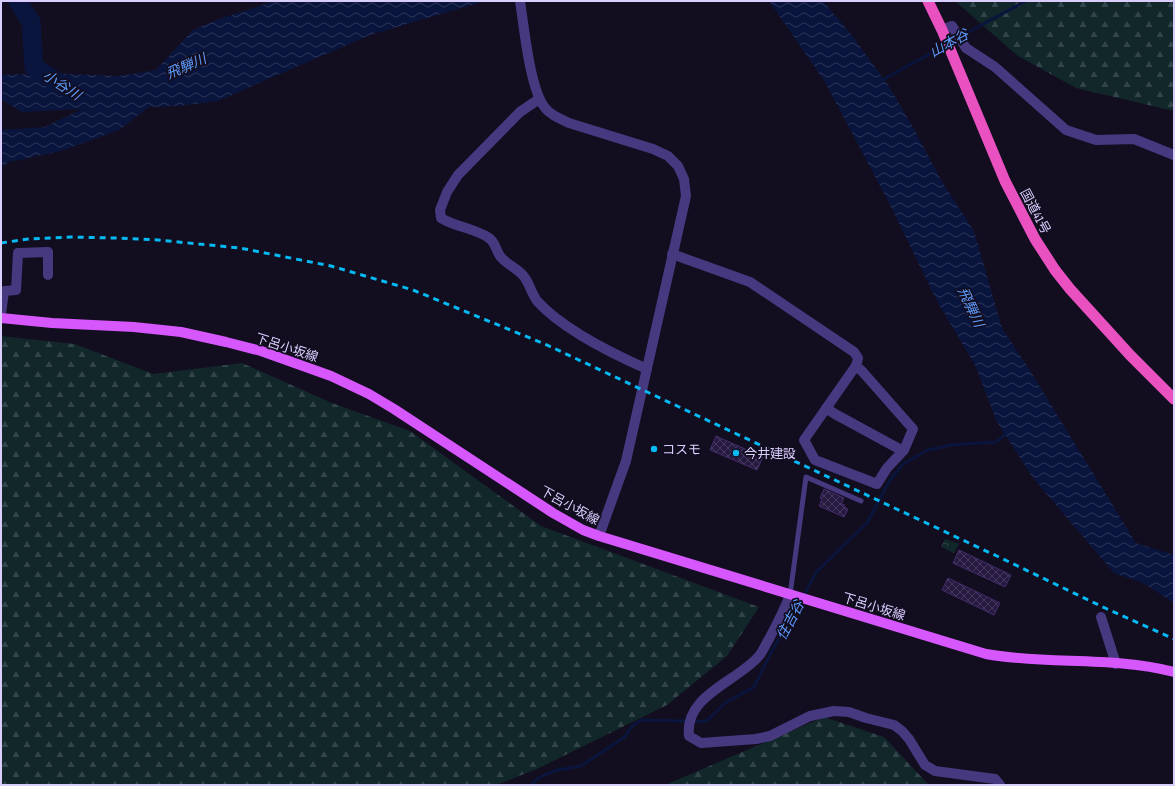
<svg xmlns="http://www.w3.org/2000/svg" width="1175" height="786" viewBox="0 0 1175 786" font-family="'Sofia Sans Condensed','Noto Sans JP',sans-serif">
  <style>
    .forest { fill: url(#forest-firs) }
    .park { fill: url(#park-crowns) }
    .water { fill: url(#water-waves) }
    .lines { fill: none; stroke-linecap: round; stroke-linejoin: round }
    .stream { stroke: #0a153d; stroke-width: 3 }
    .river { stroke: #0a153d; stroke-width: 19 }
    .building { fill: url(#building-cross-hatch); stroke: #422c6d }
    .service { stroke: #46397f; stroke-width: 5 }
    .minor { stroke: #46397f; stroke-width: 10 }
    .tertiary { stroke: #46397f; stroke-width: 10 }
    .primary { stroke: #d657fc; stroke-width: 10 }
    .trunk { stroke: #e951c1; stroke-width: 11 }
    .rail { stroke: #05b9f3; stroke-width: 3; stroke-dasharray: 6 5; stroke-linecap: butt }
    .poi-dot { fill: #05b9f3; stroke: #130d20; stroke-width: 1.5 }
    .labels { text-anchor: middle; stroke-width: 3.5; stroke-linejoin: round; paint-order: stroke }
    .street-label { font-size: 13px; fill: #dacefe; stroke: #130d20 }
    .poi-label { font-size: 13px; fill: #dacefe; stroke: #130d20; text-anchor: start }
    .water-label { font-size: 14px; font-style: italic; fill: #5e9cfc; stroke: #130d20 }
  </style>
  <defs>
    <pattern id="forest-firs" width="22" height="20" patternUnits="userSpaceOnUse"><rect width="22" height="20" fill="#11272a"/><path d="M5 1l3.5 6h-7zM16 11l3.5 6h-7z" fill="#33454a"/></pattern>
    <pattern id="park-crowns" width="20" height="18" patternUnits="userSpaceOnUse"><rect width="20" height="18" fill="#11272a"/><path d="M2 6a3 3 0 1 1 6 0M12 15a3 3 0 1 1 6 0" fill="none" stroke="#33454a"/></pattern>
    <pattern id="water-waves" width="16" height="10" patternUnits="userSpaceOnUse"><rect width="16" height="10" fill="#0a153d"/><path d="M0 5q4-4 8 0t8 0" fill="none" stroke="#2d365a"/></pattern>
    <pattern id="building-cross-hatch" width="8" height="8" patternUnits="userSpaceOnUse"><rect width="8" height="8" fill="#271a41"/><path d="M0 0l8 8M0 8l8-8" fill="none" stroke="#463a5e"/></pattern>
  </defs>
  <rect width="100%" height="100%" fill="#130d20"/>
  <path class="forest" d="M955,1H1174V111L1076,88L1018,56Z
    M1,336L75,344L153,374L242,363L332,403L410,431L541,526L759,607L727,656L667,705L537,769L497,785H1Z
    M824,717L884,737L928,784L936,785H665Z"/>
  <path class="park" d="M945,539L959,544L954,553L941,547Z"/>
  <path class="water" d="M274,1H485L370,35L218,101L178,106L149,107L119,130L61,151L9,162L1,168V130L45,127L82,109L22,112L1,99V75L46,73L119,76L156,70L193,30L219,19Z
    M769,1H823L851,34L890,88L915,131L941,180L974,231L1002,328L1029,369L1136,543L1174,555V603L1143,583L1114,573L1033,478L997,422L975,365L938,303L890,205L825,82Z"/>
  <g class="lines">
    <path class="stream" d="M950,42L1026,1
      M880,81L946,45
      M693,721L701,722L708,720L725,703L754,687L772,651L817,571L867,523L890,480L903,464L928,450L951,445L996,442L1007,433
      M531,785L538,778L557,770L581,766L590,760L625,737L631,727L641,720L687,721"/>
    <path class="river" d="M18,1L31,22L34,67L65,87"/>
  </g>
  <path class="building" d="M716,436L763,457L757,470L710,450Z
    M824,489L844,498L841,504L845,505L844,507L848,509L844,517L819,506L822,499L820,498Z
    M959,550L1011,575L1005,587L953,563Z
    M948,578L1000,603L994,615L942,590Z"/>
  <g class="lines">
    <path class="service" d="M790,595L806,477L861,501"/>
    <path class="minor" d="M942,30L952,26L966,48L995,67L1066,130L1096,140L1134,139L1174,155
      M539,99L520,112L458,175L447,192L440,210L441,218C455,227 474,228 489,238C495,242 496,250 500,256C506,265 519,268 525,278C530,285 532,295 538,302C563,329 613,354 647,369
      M672,254L750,282L854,352L858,358L857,363L855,367L804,440L815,460L877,484L887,468L904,450L913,429L861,370L855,367
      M1,314L4,291L16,290L18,253L48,252V275
      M826,408L835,414L903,451
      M790,595C784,610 777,624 769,639C765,645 763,652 758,657C736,682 684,696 689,736L701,743L756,739L770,736L810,716L834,711L849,712L866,718L894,725L902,731L909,739L925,765L935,771L995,779L1000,785
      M1101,617L1116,664"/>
    <path class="tertiary" d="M520,1C524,26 530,92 546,109C552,116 561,119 569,123L653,149L668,156L678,166L684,179L686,196L626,461L599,536"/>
    <path class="primary" d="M1,318L52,323L134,327L181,332L226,342L261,351L331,376L369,394L394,409L553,513L583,530L599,536L986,654C1048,665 1113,656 1174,672"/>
    <path class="trunk" d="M928,1L942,30L1005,181L1035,239L1055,270L1070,289L1130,355L1174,399"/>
    <path class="rail" d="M1,243L28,239L71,237L115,238L158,240L240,248L331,266L413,290L547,345L1001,558L1105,608L1174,639"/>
  </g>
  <g class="poi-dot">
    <circle cx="654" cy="449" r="4"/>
    <circle cx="736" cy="453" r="4"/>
  </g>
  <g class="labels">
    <g class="street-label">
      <text transform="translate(1036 211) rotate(62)" y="5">国道41号</text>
      <text transform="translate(287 347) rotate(18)" y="5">下呂小坂線</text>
      <text transform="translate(570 505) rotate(29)" y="5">下呂小坂線</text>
      <text transform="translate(874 606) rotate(17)" y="5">下呂小坂線</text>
    </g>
    <g class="poi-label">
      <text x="662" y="454">コスモ</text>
      <text x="744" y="458">今井建設</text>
    </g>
    <g class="water-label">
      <text transform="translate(949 43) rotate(-29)" y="5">山本谷</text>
      <text transform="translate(186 66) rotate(-24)" y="5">飛騨川</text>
      <text transform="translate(62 85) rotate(33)" y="5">小谷川</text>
      <text transform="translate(971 307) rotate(65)" y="5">飛騨川</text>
      <text transform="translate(790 620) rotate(-62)" y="5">住吉谷</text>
    </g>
  </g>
  <rect width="1175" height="786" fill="none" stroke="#dacefe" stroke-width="4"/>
</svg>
